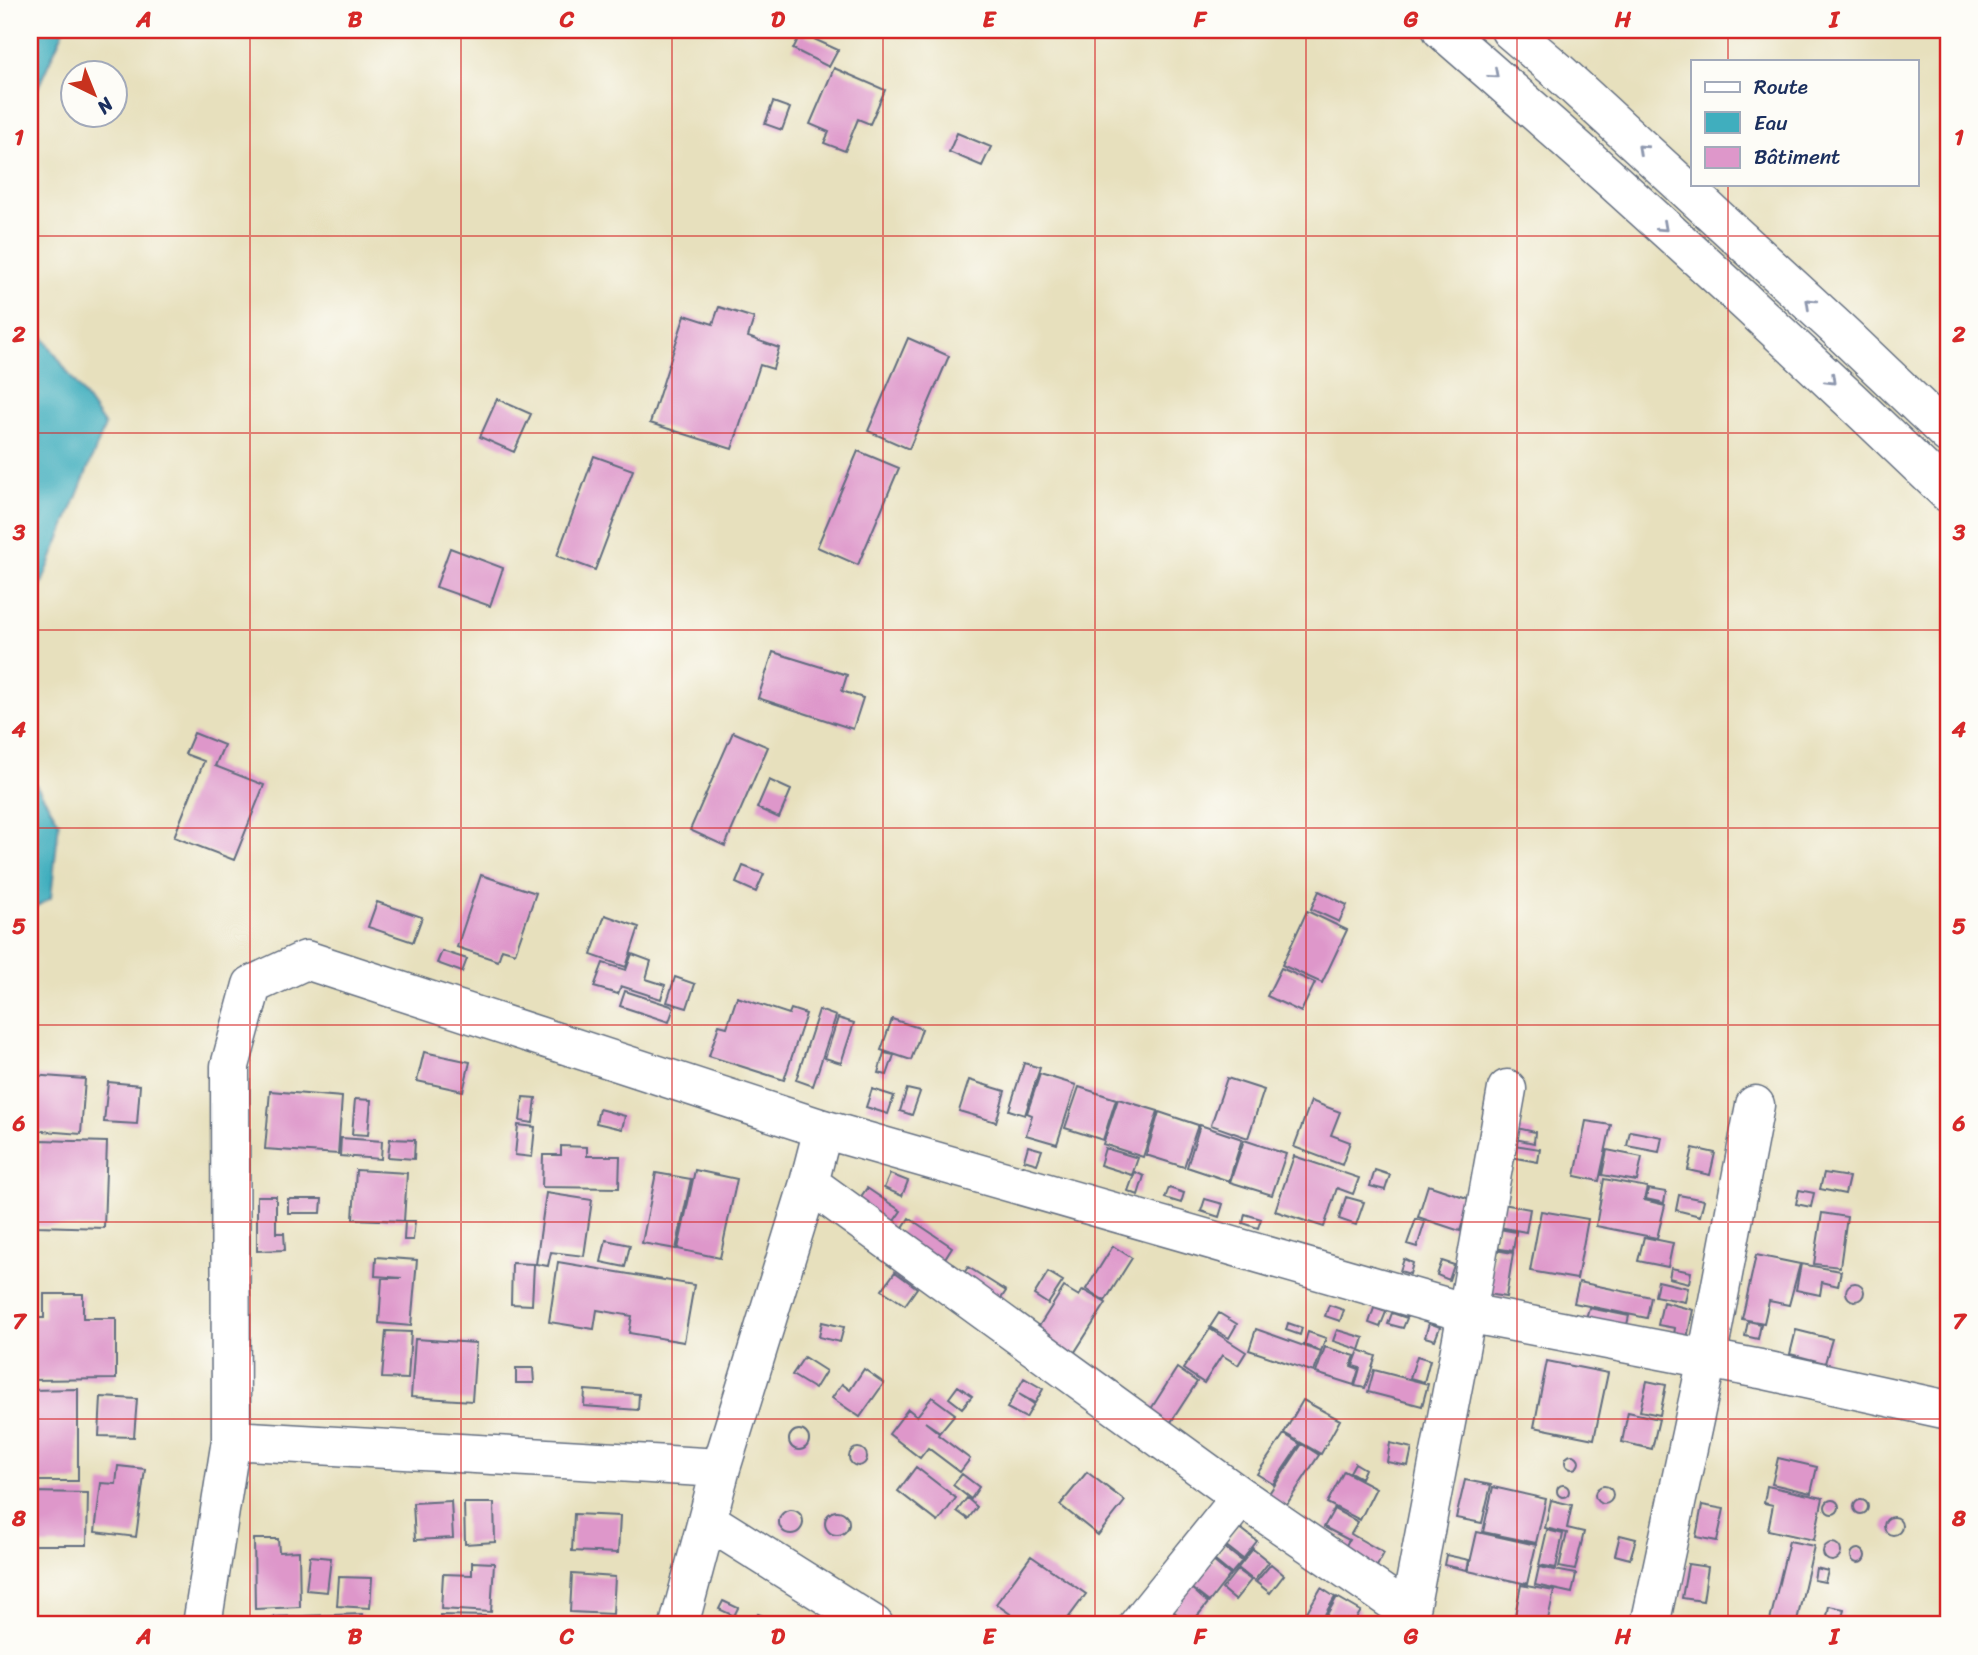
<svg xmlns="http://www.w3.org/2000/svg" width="1978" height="1655" viewBox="0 0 1978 1655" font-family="Sriracha,sans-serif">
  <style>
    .water { fill: #40aebe; stroke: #2e6e8e; stroke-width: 2 }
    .building { fill: #de97ca }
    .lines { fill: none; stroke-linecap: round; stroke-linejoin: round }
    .minor-casing { stroke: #626d7f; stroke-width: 41 }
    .highway-casing { stroke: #626d7f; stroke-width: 41 }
    .minor { stroke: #fff; stroke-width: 38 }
    .highway { stroke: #fff; stroke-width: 38 }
    .oneway { stroke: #8d97ae }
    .grid { fill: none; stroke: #d62828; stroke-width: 2; stroke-opacity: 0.55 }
    .neatline { fill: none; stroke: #d62828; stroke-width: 2.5 }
    .grid-label { font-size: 23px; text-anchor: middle; font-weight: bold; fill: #d62828 }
  </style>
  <rect width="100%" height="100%" fill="#fdfcf7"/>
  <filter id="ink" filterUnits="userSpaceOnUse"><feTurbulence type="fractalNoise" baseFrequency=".0143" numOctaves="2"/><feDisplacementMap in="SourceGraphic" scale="14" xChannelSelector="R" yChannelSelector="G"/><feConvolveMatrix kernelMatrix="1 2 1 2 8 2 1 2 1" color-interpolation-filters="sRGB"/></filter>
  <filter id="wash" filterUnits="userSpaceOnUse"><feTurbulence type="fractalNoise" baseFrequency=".00686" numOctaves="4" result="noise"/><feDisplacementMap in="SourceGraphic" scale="28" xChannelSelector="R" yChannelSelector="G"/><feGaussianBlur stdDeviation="1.57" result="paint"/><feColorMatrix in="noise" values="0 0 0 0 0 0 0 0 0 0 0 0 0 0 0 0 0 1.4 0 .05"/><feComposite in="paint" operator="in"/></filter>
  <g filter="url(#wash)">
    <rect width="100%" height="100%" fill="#e7e0bd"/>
    <path class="water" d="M30,30H64L30,105Z
      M30,318L105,426L30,613Z
      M30,775L59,822L51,898L30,910Z"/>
    <g id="blocks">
      <path class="building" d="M801,33L838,50L829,67L793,49Z
        M834,68L885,90L870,124L858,119L845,151L824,143L829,132L810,124Z
        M773,102L790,108L782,130L765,124Z
        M957,133L991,147L982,166L949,152Z
        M719,307L754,318L748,337L779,348L773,369L760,365L732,449L650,423L685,315L713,324Z
        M908,338L949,356L909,449L868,431Z
        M497,399L531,414L514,452L480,437Z
        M858,451L899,468L858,565L817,547Z
        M594,456L633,470L595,570L557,556Z
        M450,548L503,568L490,606L436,587Z
        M773,652L847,675L842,691L863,698L853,729L758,698Z
        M733,732L768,747L725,846L690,830Z
        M194,733L224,745L215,766L264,785L234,860L174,837L204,761L185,754Z
        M769,780L791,790L779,818L757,808Z
        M743,866L764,874L756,892L736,883Z
        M481,875L536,893L515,953L502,949L498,961L457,947Z
        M1319,891L1347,905L1339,922L1311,909Z
        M377,902L422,917L413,942L368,927Z
        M1307,911L1347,930L1322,983L1282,965Z
        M605,915L639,927L626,967L591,955Z
        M442,951L467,959L462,972L437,963Z
        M632,954L651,961L646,979L665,985L661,999L621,986L618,994L594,987L603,963L626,970Z
        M1281,968L1315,983L1301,1012L1267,996Z
        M675,977L695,984L687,1008L667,1002Z
        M625,991L674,1007L669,1022L620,1006Z
        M737,997L789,1014L791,1009L806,1014L784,1080L709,1056L719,1025L727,1027Z
        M819,1010L836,1016L813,1086L796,1080Z
        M838,1018L854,1023L841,1063L825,1058Z
        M892,1019L922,1029L911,1060L881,1050Z
        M424,1052L470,1062L463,1091L417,1081Z
        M884,1053L894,1055L887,1075L878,1073Z
        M1024,1063L1040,1068L1025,1115L1009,1110Z
        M1040,1074L1076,1085L1057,1144L1026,1135L1032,1115L1027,1113Z
        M30,1075L85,1079L81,1134L30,1130Z
        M1227,1078L1264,1090L1248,1138L1211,1125Z
        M969,1080L1005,1091L996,1122L959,1111Z
        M108,1082L140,1085L137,1124L104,1122Z
        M1079,1087L1116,1099L1103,1140L1065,1128Z
        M872,1089L894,1096L888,1114L866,1107Z
        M907,1089L920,1092L912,1115L900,1111Z
        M270,1091L342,1097L338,1154L265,1149Z
        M523,1097L536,1098L533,1123L520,1121Z
        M355,1099L371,1100L368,1135L352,1134Z
        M1118,1099L1158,1111L1143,1157L1103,1144Z
        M1311,1101L1340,1112L1331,1135L1350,1142L1342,1165L1294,1147Z
        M599,1109L625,1116L622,1129L596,1123Z
        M1159,1112L1198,1125L1184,1167L1146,1155Z
        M1586,1121L1611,1125L1599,1181L1575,1176Z
        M518,1125L535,1127L532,1157L515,1155Z
        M1200,1125L1242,1139L1229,1181L1187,1167Z
        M1517,1128L1535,1132L1534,1143L1515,1139Z
        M1630,1131L1662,1137L1659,1152L1627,1146Z
        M341,1138L382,1141L381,1159L340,1156Z
        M390,1139L415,1140L414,1159L388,1157Z
        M40,1140L107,1142L104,1228L37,1226Z
        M1244,1140L1286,1154L1272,1195L1230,1182Z
        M1514,1145L1540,1149L1538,1162L1511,1157Z
        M561,1146L587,1147V1156H620L619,1188L542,1187L543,1155H561Z
        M1028,1146L1042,1150L1037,1164L1024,1160Z
        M1105,1148L1138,1158L1132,1175L1100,1165Z
        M1693,1148L1715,1153L1710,1175L1688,1170Z
        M1607,1150L1642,1157L1637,1181L1602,1175Z
        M1294,1156L1359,1178L1353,1194L1337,1188L1324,1227L1275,1211Z
        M356,1170L407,1173L404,1221L353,1219Z
        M695,1170L737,1179L720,1258L678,1249Z
        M1375,1170L1390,1175L1385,1190L1370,1186Z
        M1135,1172L1144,1176L1138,1195L1128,1191Z
        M656,1173L691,1179L676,1249L642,1243Z
        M1824,1173L1849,1177L1845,1194L1820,1189Z
        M890,1174L908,1181L902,1196L884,1188Z
        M1604,1179L1647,1187L1644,1200L1665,1205L1657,1238L1596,1226Z
        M1428,1185L1470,1199L1460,1231L1418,1217Z
        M867,1188L901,1211L889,1228L855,1205Z
        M1169,1188L1184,1193L1181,1203L1165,1198Z
        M1648,1189L1666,1192L1664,1203L1646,1199Z
        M1799,1190L1814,1193L1811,1207L1796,1204Z
        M546,1193L592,1200L584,1256L551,1252L548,1266L536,1264Z
        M1679,1195L1704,1200L1700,1216L1676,1210Z
        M257,1196H276V1233H284L285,1250L257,1251Z
        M1346,1197L1364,1202L1356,1225L1339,1219Z
        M288,1199H322L321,1213H288Z
        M1205,1199L1223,1204L1219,1217L1201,1211Z
        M1503,1204L1530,1209L1526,1232L1499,1227Z
        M1541,1211L1588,1219L1577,1279L1530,1271Z
        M1822,1213L1847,1217L1840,1267L1814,1264Z
        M1245,1214L1261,1219L1258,1228L1243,1223Z
        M909,1218L952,1247L940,1266L897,1237Z
        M1416,1219L1425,1222L1417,1247L1407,1244Z
        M405,1221H415L413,1240H404Z
        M1499,1229L1516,1232L1513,1251L1495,1248Z
        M1644,1237L1673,1243L1668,1267L1638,1261Z
        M606,1240L630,1245L625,1267L601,1262Z
        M1113,1246L1132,1258L1105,1301L1086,1289Z
        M1495,1250L1513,1253L1506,1297L1487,1294Z
        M1756,1255L1800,1264L1789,1305L1769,1301L1764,1323L1742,1319Z
        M376,1257L417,1260L411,1326L379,1323L382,1278H402L375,1276Z
        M1404,1259L1413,1263L1410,1274L1400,1271Z
        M1442,1261L1454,1265L1449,1280L1437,1275Z
        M558,1262L694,1285L684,1342L629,1333L632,1316L597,1310L594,1329L549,1322Z
        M512,1263L534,1264L532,1305L511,1304Z
        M1801,1264L1841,1271L1838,1286L1822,1282L1820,1295L1796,1290Z
        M968,1267L1006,1291L994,1309L957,1284Z
        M1671,1268L1691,1272L1689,1283L1669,1278Z
        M895,1272L917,1288L905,1305L882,1290Z
        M1048,1272L1063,1281L1048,1304L1034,1295Z
        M1658,1281L1688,1288L1685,1302L1655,1296Z
        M1579,1282L1651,1297L1647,1318L1574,1303Z
        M1846 1292a9 9 0 1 1 18 0a9 9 0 1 1-18 0Z
        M1064,1287L1079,1296L1083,1290L1106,1303L1071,1358L1034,1334Z
        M44,1294H83V1318H116V1379L30,1380V1318H44Z
        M1663,1302L1693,1310L1687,1338L1674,1335L1675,1328L1658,1325Z
        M1329,1305L1344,1310L1340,1321L1325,1316Z
        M1374,1308L1386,1312L1380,1327L1369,1323Z
        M1589,1308L1629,1316L1625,1333L1584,1325Z
        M1219,1313L1237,1324L1229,1338L1210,1327Z
        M1392,1313L1407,1318L1403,1328L1388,1324Z
        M1748,1321L1761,1324L1758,1339L1745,1336Z
        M822,1322L844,1327L840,1342L819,1337Z
        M1288,1323L1302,1328L1300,1335L1286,1330Z
        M1429,1323L1440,1327L1435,1340L1425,1337Z
        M1210,1329L1246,1352L1238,1365L1222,1355L1204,1383L1183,1369Z
        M1256,1329L1321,1352L1314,1372L1249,1350Z
        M1337,1330L1364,1338L1360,1350L1333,1341Z
        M1796,1330L1832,1339L1825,1363L1790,1354Z
        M386,1331L411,1332L408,1379L382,1378Z
        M1308,1332L1326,1338L1321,1351L1304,1345Z
        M415,1339L476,1343L472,1401L411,1397Z
        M1325,1347L1355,1356L1351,1366L1359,1369L1354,1385L1316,1373Z
        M1359,1350L1376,1356L1365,1388L1355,1386L1360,1368L1353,1366Z
        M1417,1356L1430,1360L1424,1382L1410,1378Z
        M804,1357L826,1371L815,1389L792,1375Z
        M1547,1361L1608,1373L1594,1439L1534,1427Z
        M516,1368H533L534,1383H516Z
        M1177,1368L1197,1382L1169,1425L1149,1412Z
        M864,1369L884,1383L860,1417L832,1398L842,1384L850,1390Z
        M1374,1370L1428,1384L1422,1406L1368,1392Z
        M1024,1378L1043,1389L1035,1403L1019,1394L1034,1404L1026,1418L1007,1408Z
        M1647,1381L1666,1385L1660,1415L1640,1411Z
        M958,1386L972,1396L962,1408L949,1398Z
        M78,1389V1481H30V1390Z
        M585,1390L639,1394L638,1410L584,1406Z
        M101,1397L137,1399L134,1437L99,1436Z
        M932,1397L955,1414L940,1432L925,1422L939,1433L938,1435L970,1459L960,1472L928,1448L920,1458L889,1434L908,1409L917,1416Z
        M1303,1400L1340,1420L1321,1454L1284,1433Z
        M1628,1412L1659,1419L1652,1449L1622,1442Z
        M789 1440a10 10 0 1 1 20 0a10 10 0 1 1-20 0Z
        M1284,1434L1300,1444L1273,1484L1257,1474Z
        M1390,1443L1412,1448L1408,1466L1387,1462Z
        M1302,1444L1319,1455L1283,1510L1266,1498Z
        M849 1457a9 9 0 1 1 18 0a9 9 0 1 1-18 0Z
        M1565 1462a7 7 0 1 1 14 0a7 7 0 1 1-14 0Z
        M1778,1458L1817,1467L1811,1493L1772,1484Z
        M1355,1463L1365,1469L1361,1478L1350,1472Z
        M118,1466L145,1469L136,1537L95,1532L101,1483L116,1484Z
        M916,1467L956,1498L938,1522L898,1491Z
        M1344,1471L1376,1488L1360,1520L1327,1503Z
        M1087,1472L1125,1501L1098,1535L1060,1505Z
        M962,1474L979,1487L971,1499L953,1485Z
        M1465,1480L1491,1485L1482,1523L1456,1518Z
        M1557 1491a6 6 0 1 1 12 0a6 6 0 1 1-12 0Z
        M1767,1486L1823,1498L1814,1540L1768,1530L1773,1505L1764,1503Z
        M1595 1495a9 9 0 1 1 18 0a9 9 0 1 1-18 0Z
        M1493,1487L1546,1499L1536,1543L1483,1532Z
        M30,1492L88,1493L87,1545H30Z
        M967,1498L977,1507L968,1519L957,1511Z
        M1551,1500L1572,1505L1567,1528L1584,1532L1575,1570L1559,1567L1567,1533L1545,1528Z
        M1854 1507a7 7 0 1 1 14 0a7 7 0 1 1-14 0Z
        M1825 1507a7 7 0 1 1 14 0a7 7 0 1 1-14 0Z
        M451,1501L453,1538L415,1540L413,1503Z
        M464,1503H494L495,1542L465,1544Z
        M1702,1505L1724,1509L1717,1541L1696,1537Z
        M1334,1509L1358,1522L1351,1534L1384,1553L1375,1570L1342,1552L1349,1540L1324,1527Z
        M779 1522a12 12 0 1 1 24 0a12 12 0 1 1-24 0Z
        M825 1523a12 12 0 1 1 24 0a12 12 0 1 1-24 0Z
        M574,1514L620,1516L618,1553L572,1551Z
        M1884 1526a9 9 0 1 1 18 0a9 9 0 1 1-18 0Z
        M1239,1527L1257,1541L1243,1559L1225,1545Z
        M1547,1530L1563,1534L1556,1568L1539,1565Z
        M1477,1532L1536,1545L1527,1584L1468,1571Z
        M1620,1535L1636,1539L1630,1559L1615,1555Z
        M254,1539H278L279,1552L299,1551L300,1607L255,1609Z
        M1789,1541L1814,1546L1796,1625H1769Z
        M1823 1552a9 9 0 1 1 18 0a9 9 0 1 1-18 0Z
        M1224,1547L1242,1561L1231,1574L1214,1560Z
        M1851 1556a7 7 0 1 1 14 0a7 7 0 1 1-14 0Z
        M1253,1549L1269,1562L1254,1581L1238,1568Z
        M1446,1555L1469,1560L1467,1570L1444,1565Z
        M310,1556L331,1558L327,1592L306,1590Z
        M1031,1556L1086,1594L1063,1625H1026L996,1604Z
        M1213,1561L1230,1575L1209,1602L1191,1588Z
        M472,1562L494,1563L491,1612L441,1609L443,1574L472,1575Z
        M1271,1564L1284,1575L1270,1593L1256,1582Z
        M1688,1564L1708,1567L1703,1601L1682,1598Z
        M1539,1567L1576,1574L1572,1593L1535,1585Z
        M1816,1568L1828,1571L1825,1582L1814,1580Z
        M1237,1570L1251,1580L1235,1600L1222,1589Z
        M572,1574L615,1577L613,1614L570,1612Z
        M339,1577L372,1578L370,1608L337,1606Z
        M1521,1585L1554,1591L1547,1625H1513Z
        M1191,1588L1208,1603L1190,1625L1173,1611Z
        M1321,1588L1335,1597L1320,1623L1305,1615Z
        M1337,1597L1361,1611L1352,1625H1321Z
        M723,1601L738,1608L734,1616L719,1609Z
        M1829,1606L1844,1609L1841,1624L1826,1621Z
        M362,1614V1625H273V1617Z
        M758,1614L785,1625H753Z
        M440,1615L488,1616L487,1625H440Z"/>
    </g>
  </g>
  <g filter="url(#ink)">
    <use href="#blocks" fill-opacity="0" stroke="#626d7f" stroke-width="2"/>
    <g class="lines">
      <g class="minor-casing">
        <path id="minor" d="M809,1183L1241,1497L1409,1612
          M231,1440L721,1468
          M707,1520L874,1625
          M202,1625L231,1440L230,1066L252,985L306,960L823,1129L1467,1313L1760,1369L1948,1410
          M679,1625L721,1468L809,1183L823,1129
          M1138,1625L1241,1497
          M1407,1625L1467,1313L1507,1089
          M1650,1625L1707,1359L1755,1105"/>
      </g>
      <g class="highway-casing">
        <path id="highway" d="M1442,30C1615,180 1783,334 1948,493
          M1510,30L1559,72L1841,332L1948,434"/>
      </g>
      <use href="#minor" class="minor"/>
      <use href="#highway" class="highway"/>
    </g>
    <defs><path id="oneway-chevron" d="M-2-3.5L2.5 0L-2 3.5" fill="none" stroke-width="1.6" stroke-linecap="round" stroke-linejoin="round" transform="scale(1.75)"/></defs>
    <g class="oneway">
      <use href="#oneway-chevron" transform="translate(1494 74) rotate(41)"/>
      <use href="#oneway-chevron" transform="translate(1642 149) rotate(-137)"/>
      <use href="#oneway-chevron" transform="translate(1663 227) rotate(42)"/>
      <use href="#oneway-chevron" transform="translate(1810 303) rotate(-137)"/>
      <use href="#oneway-chevron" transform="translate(1831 380) rotate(44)"/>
    </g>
  </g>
  <path class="grid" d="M250,30V1625M461,30V1625M672,30V1625M883,30V1625M1095,30V1625M1306,30V1625M1517,30V1625M1728,30V61M1728,184V1625M30,236H1948M30,433H1948M30,630H1948M30,828H1948M30,1025H1948M30,1222H1948M30,1419H1948"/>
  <rect width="1978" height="1655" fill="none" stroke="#fdfcf7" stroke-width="77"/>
  <rect x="1691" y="60" width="228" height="126" fill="#fdfcf7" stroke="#a3aaba" stroke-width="2"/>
  <rect x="1705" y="82" width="35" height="10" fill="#ffffff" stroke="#a3aaba" stroke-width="2"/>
  <text x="1754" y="94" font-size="21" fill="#1b2f5e">Route</text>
  <rect x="1705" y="112" width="35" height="21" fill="#40aebe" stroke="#a3aaba" stroke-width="2"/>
  <text x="1754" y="130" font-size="21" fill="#1b2f5e">Eau</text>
  <rect x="1705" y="147" width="35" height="21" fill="#de97ca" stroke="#a3aaba" stroke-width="2"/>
  <text x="1754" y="164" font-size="21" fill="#1b2f5e">Bâtiment</text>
  <g transform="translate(94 94) rotate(137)"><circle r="33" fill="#fdfcf7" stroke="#a3aaba" stroke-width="2"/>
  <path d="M0-5L12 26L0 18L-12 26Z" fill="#c8321e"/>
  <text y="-10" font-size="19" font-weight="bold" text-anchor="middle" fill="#1b2f5e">N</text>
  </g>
  <rect x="38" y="38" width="1902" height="1578" class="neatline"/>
  <g class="grid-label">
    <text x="144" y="27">A</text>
    <text x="355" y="27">B</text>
    <text x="567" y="27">C</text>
    <text x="778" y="27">D</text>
    <text x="989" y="27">E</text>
    <text x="1200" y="27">F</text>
    <text x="1411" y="27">G</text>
    <text x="1623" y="27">H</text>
    <text x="1834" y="27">I</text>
    <text x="19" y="145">1</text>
    <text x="1959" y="145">1</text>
    <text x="19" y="342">2</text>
    <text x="1959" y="342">2</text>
    <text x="19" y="540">3</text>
    <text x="1959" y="540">3</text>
    <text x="19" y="737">4</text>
    <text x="1959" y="737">4</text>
    <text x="19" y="934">5</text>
    <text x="1959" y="934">5</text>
    <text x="19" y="1131">6</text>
    <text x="1959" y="1131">6</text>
    <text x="19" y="1329">7</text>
    <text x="1959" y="1329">7</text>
    <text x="19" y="1526">8</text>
    <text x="1959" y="1526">8</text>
    <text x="144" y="1644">A</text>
    <text x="355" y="1644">B</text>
    <text x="567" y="1644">C</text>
    <text x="778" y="1644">D</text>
    <text x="989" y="1644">E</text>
    <text x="1200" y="1644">F</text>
    <text x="1411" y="1644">G</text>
    <text x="1623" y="1644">H</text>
    <text x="1834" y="1644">I</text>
  </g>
</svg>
